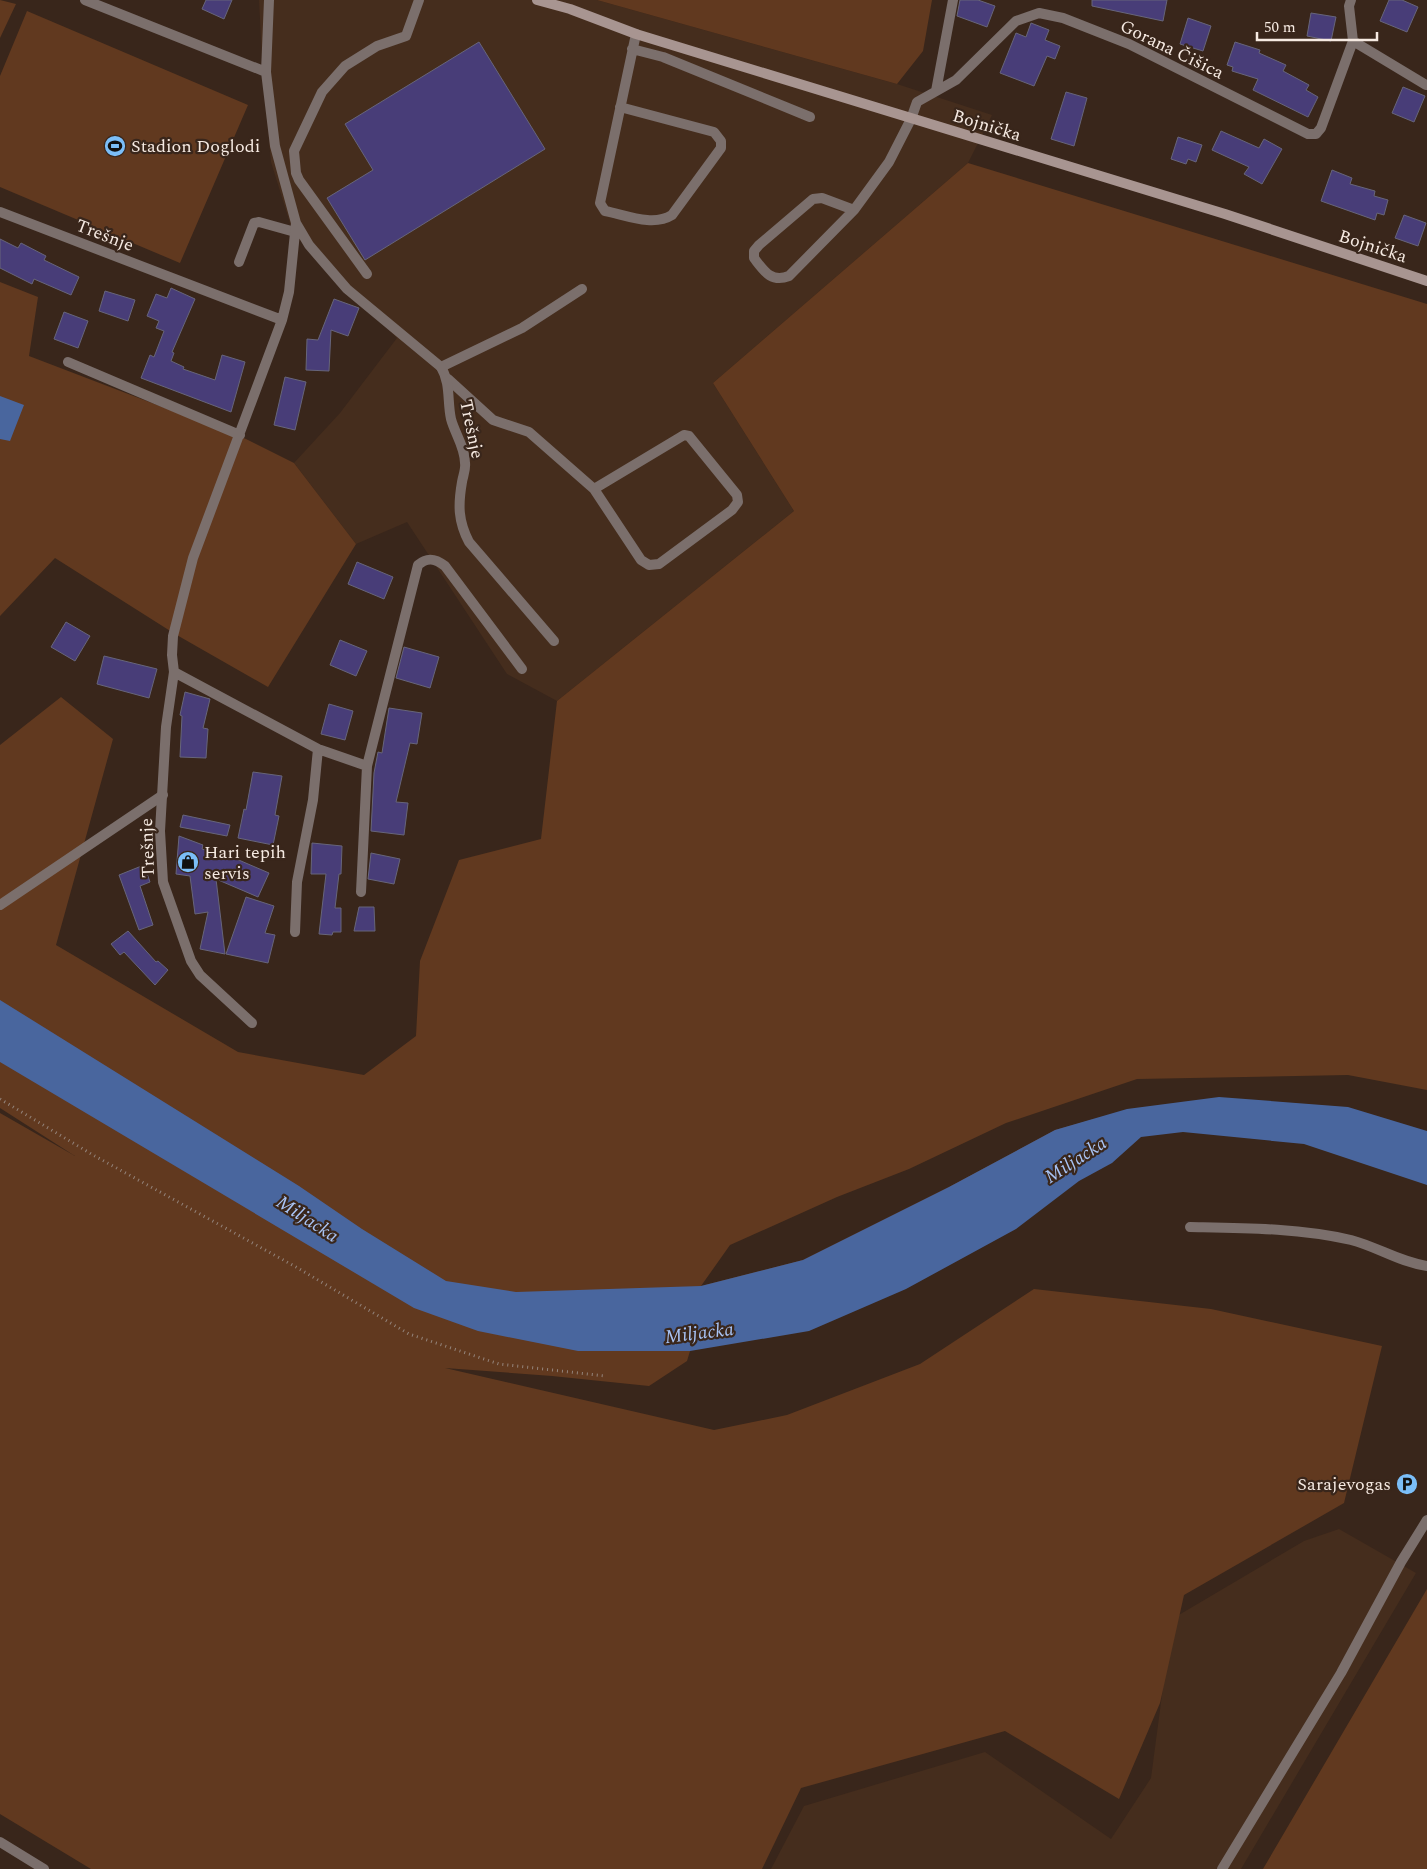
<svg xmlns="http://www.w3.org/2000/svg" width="1427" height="1869" viewBox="0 0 1427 1869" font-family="Spectral,serif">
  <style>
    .built { fill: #452d1d }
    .green { fill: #61391f }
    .water { fill: #49669e }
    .building { fill: #483d78; stroke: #67657a }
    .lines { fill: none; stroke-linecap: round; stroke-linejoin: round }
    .path { stroke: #94847b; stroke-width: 3; stroke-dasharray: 1 4; stroke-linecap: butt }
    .service { stroke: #7b6f6c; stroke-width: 10 }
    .minor { stroke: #7b6f6c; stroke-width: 10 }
    .secondary { stroke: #a89591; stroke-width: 10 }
    .labels { text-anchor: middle; stroke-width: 4.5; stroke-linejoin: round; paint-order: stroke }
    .street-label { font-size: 18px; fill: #f6eae2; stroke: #39261b }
    .poi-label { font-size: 18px; fill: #f6eae2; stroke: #39261b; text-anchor: start }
    .water-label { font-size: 19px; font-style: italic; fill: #a8c3f4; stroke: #39261b }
  </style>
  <rect width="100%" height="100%" fill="#39261b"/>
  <path class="built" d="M259,0H597L897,84L992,115L968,163L713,383L794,511L557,701L507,674L407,522L356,544L294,463L340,413L397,338L293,233L271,162L263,77Z
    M1339,1529L1416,1573L1241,1869H771L804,1806L985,1752L1111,1839L1151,1778L1172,1619L1304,1541Z"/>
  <path class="green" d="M0,0L16,4L0,38Z
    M597,0H932L923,51L897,84Z
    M27,11L248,105L180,263L0,187V76Z
    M968,163L1427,304V1090L1348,1075L1137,1079L1006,1123L909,1169L837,1197L730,1245L701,1286L803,1260L949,1187L1055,1130L1094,1119L700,1318L687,1361L649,1386L552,1376L445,1368L714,1430L787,1415L920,1364L1034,1289L1211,1309L1382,1346L1344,1503L1184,1595L1160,1703L1119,1799L1005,1731L801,1788L762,1869H91L0,1814V1113L75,1156L0,1108V745L61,697L113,739L56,945L238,1052L364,1075L416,1036L420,961L459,860L541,839L557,701L794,511L713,383Z
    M0,282L38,297L29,356L246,439L294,463L356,544L268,687L175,634L55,558L0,616Z
    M1427,1589V1869H1263Z"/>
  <path class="water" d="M0,396L24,405L10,441L0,439Z
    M0,1000L299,1186L362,1229L446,1281L516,1292L701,1286L803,1260L949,1187L1055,1130L1127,1109L1219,1097L1348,1107L1427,1131V1185L1304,1144L1183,1132L1141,1137L1112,1163L1079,1181L1016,1229L906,1289L809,1331L690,1351H578L478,1331L414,1308L0,1062Z"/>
  <path class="building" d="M206,0H232L224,19L202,9Z
    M960,0H978L995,6L987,27L957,16Z
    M1092,0H1167L1163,21L1092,6Z
    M1389,0H1402L1418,7L1407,32L1380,21Z
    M1311,13L1336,17L1331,41L1307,36Z
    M1188,18L1211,26L1203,51L1180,44Z
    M1031,23L1049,30L1045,40L1060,46L1055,59L1047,56L1034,86L1000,73L1016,33L1026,37Z
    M479,42L545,149L365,260L327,198L373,170L345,124Z
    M1235,42L1260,50L1259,53L1286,65L1283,71L1309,85L1306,90L1318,97L1308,117L1253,90L1258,79L1232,71L1233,67L1227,65Z
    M1403,87L1425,96L1414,122L1392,113Z
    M1066,92L1087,98L1074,146L1051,139Z
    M1221,131L1259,148L1264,139L1282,149L1262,184L1244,174L1249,167L1212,150Z
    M1178,137L1202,145L1196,162L1188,159L1186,164L1171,159Z
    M1332,170L1352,178L1350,184L1375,191L1374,196L1388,200L1384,215L1377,213L1375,220L1321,201Z
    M1404,215L1426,223L1418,246L1395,238Z
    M0,239L18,248L21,243L46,256L44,260L79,277L71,295L34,279L32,284L0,268Z
    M171,288L195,299L172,352L174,353L171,361L184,367L183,369L215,380L222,355L245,362L231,412L141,378L150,355L154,357L164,331L156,328L159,321L147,316L156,294L167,298Z
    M105,291L135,300L128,321L99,311Z
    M334,299L359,308L348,336L331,330L329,371L306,370L307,339L318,340Z
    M64,312L88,321L78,348L54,339Z
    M285,377L306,382L295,430L274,425Z
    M357,562L393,577L384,599L348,584Z
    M66,622L90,636L75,661L51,647Z
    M340,640L367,651L356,676L330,665Z
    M404,647L439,657L430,688L396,678Z
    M104,656L157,669L149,698L97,684Z
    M185,692L210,699L203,728L208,729L206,758L180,757L182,716L180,715Z
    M329,704L353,711L345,740L321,734Z
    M389,708L422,713L417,744L410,743L396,802L408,803L404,835L371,831L374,773L378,752L382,753Z
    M253,772L282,776L275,815L279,816L273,845L238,838L244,809L246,810Z
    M183,815L230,825L227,836L180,827Z
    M179,836L203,845L202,849L234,858L269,873L258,897L216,879L225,954L200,949L208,912L195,914L190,876L176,874Z
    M312,843L342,846L341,874H339L335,908H341V932H333L332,935L319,934L326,874H311Z
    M371,853L400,859L394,884L368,879Z
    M144,865L150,882L140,886L153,925L139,930L119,875Z
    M246,897L274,906L265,933L275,935L268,963L226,954Z
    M359,907H374L375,931H354Z
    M128,931L156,962L158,961L168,970L155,985L124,952L120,955L111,944Z"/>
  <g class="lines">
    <path class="path" d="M0,1099L93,1155L296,1267L409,1334L499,1364L605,1376"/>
    <path class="service" d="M632,49L663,57L810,117
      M620,107L714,132L721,141V148L672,215C653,227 626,215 605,211L600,203L636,34
      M854,210L822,198L813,199L759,245L754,251V258C764,271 771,283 789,276L854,210L889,162L911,119
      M239,262L254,223L259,222L295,232
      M367,274L299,180L296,173L294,151L322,92L345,66L377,46L406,36L419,0
      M441,367L522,328L582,289
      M448,379L493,420L529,432L594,489L641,560L649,565L659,564L732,510L738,502L737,495L689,436L684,435L594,489
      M0,905L163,795
      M1190,1227C1243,1228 1299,1228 1351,1240C1378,1247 1399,1262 1427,1266
      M1222,1869L1341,1673L1401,1562L1427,1520"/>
    <path class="minor" d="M85,0L266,72
      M269,0L266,72L275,146L296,223L309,245L347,289L441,367C451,384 447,401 451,419C455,434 465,447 465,463C466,469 463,476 462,482C458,505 458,521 469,542L554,641
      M1353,41L1426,85
      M936,91L953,0
      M911,119L917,102L956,80L1016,21L1039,13L1063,18L1129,44L1308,134H1316L1321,128L1353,41L1349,6L1351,0
      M0,212L282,320
      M68,362L240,435
      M174,672L318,749L367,766L418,565C427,557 435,558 445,566L522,669
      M361,892L367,766
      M295,932L297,882L313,800L318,749
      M252,1023L200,975L191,961L163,882L160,831L166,727L174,672L172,655L173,636L193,558L282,320L289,292L296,223
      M0,1842L44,1869"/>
    <path class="secondary" d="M537,0L570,9L636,34L1225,214L1427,281"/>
  </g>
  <defs>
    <g id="stadium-disc" transform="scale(1.125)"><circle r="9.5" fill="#7bbef8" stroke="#39261b"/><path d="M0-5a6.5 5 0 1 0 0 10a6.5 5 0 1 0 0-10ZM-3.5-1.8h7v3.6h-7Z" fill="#111"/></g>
    <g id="shop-disc" transform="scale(1.125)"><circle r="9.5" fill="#7bbef8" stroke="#39261b"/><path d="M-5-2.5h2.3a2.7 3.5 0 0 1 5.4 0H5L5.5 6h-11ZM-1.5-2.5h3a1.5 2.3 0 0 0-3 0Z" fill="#111"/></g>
    <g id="parking-disc" transform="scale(1.125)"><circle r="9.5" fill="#7bbef8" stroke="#39261b"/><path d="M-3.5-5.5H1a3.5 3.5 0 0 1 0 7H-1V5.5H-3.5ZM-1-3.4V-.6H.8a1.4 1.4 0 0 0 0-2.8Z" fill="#111"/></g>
  </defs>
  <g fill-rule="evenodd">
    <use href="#stadium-disc" x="115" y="146"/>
    <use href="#shop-disc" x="188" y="862"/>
    <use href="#parking-disc" x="1407" y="1484"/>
  </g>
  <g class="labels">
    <g class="street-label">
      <text transform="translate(1172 49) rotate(26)" y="6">Gorana Čišica</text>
      <text transform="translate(987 125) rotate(17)" y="6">Bojnička</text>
      <text transform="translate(105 235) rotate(21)" y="6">Trešnje</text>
      <text transform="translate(1373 246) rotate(18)" y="6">Bojnička</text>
      <text transform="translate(472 429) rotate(78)" y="6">Trešnje</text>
      <text transform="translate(147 848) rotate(-92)" y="6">Trešnje</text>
    </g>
    <g class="poi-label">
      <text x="131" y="152">Stadion Doglodi</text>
      <text x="204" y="858">Hari tepih<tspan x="204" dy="21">servis</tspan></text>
      <text x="1391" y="1490" text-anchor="end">Sarajevogas</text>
    </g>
    <g class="water-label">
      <text transform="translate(1075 1159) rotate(-33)" y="7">Miljacka</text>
      <text transform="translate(308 1218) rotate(33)" y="7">Miljacka</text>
      <text transform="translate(699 1332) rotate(-7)" y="7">Miljacka</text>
    </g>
  </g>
  <path d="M1257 32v8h120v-8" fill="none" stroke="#f6eae2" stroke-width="2.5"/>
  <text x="1264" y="32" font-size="15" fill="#f6eae2" stroke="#39261b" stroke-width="4" paint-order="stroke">50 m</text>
</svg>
